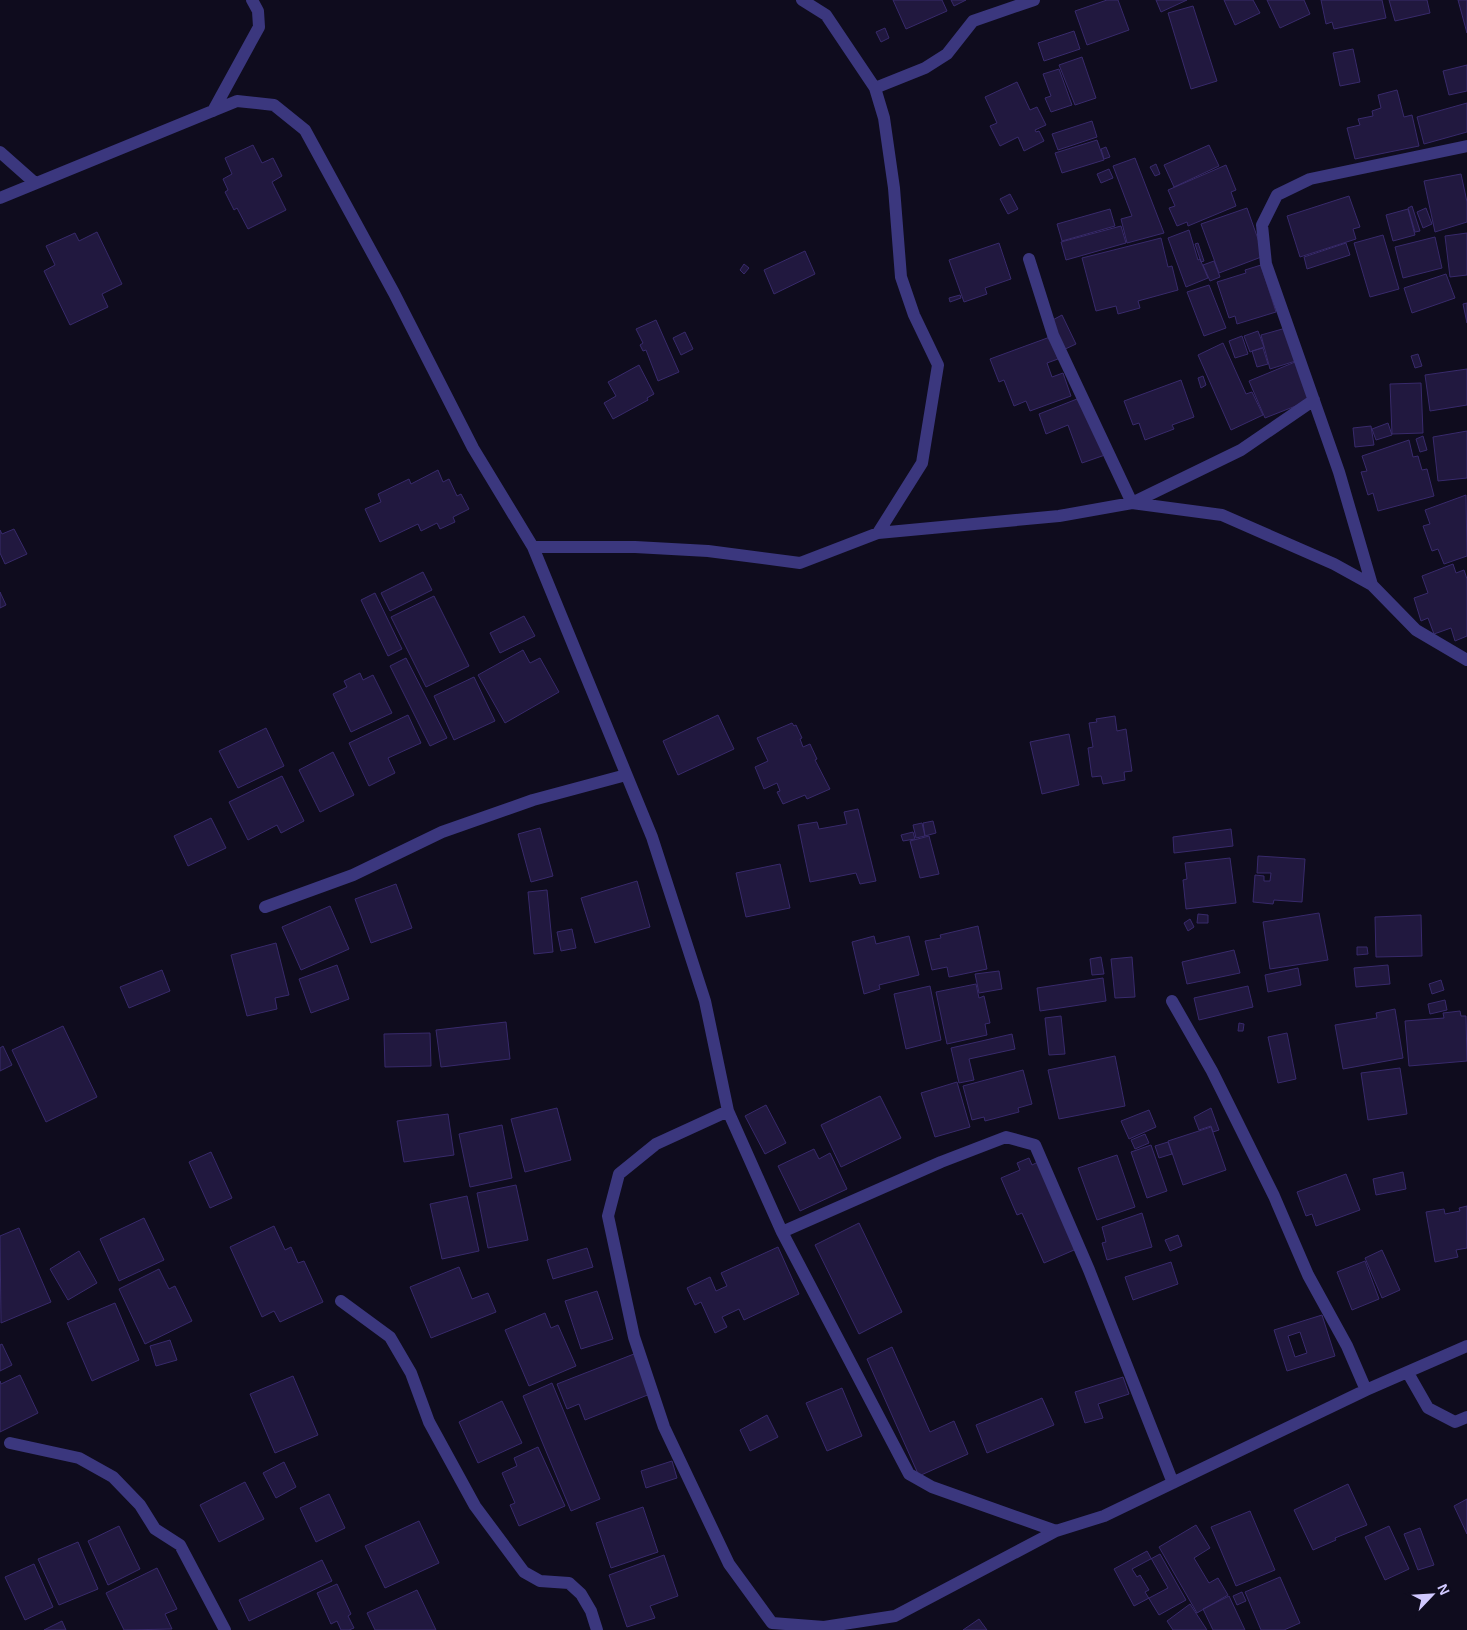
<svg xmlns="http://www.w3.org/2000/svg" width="1467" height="1630" viewBox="0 0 1467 1630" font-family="Arial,sans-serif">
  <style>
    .building { fill: #21183f; stroke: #382a6b; fill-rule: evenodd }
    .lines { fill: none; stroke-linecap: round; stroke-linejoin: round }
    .minor { stroke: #3b377e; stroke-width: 12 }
  </style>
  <rect width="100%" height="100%" fill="#0f0c1e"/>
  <path class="building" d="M893,0H942L947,11L906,29Z
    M951,0H966L954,6Z
    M1107,0H1118L1129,30L1087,45L1075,11Z
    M1156,0H1187L1161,12Z
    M1224,0H1253L1260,13L1235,25Z
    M1267,0H1304L1310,14L1280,28Z
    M1321,0H1382L1386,18L1334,29L1332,22L1326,24Z
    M1389,0H1427L1430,13L1395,21Z
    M1458,0H1467V33Z
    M1193,6L1217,81L1191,89L1168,13Z
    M885,28L889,38L881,42L876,32Z
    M1074,31L1080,49L1044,61L1038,43Z
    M1353,49L1360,82L1340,86L1333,53Z
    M1082,57L1096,98L1075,105L1059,65Z
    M1467,65V91L1449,95L1443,71Z
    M1059,69L1072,105L1051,112L1045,98L1051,96L1043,74Z
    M1017,82L1030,110L1037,107L1046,125L1035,130L1036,132L1039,131L1044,141L1024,151L1018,137L1000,146L990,126L997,123L985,97Z
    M1397,90L1404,117L1412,115L1419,146L1355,159L1347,128L1360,125L1358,119L1373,116L1372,111L1381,108L1378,95Z
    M1467,103V132L1424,144L1417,117Z
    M1092,121L1097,137L1058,150L1052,134Z
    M1097,140L1104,160L1062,173L1055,153Z
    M253,145L262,163L273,158L282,176L272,182L286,210L248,229L237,208L234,210L225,192L228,190L223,179L232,174L225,158Z
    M1209,145L1219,166L1174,187L1164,165Z
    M1106,147L1110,157L1104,159L1101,149Z
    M1135,158L1164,233L1127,243L1121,219L1132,216L1113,166Z
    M1156,164L1160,174L1155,176L1150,167Z
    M1226,165L1236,190L1231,192L1236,206L1188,226L1187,222L1177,226L1169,208L1175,206L1168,190Z
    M1109,169L1113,178L1101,183L1097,174Z
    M1461,174L1467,202V222L1435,232L1424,181Z
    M1010,194L1018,209L1008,214L1000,199Z
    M1349,196L1360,227L1353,229L1356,239L1300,257L1287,216Z
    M1412,206L1420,231L1415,232L1408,208Z
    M1247,208L1264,256L1219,273L1201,224Z
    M1426,208L1432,224L1423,228L1417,212Z
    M1110,209L1115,226L1062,241L1057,224Z
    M1408,209L1415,235L1393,241L1386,215Z
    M1121,226L1126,243L1066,260L1061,242Z
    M1189,230L1198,260L1200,259L1208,278L1186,287L1168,238Z
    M97,232L122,284L102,294L108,307L70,325L44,271L55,265L46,246L75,233L79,241Z
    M1467,233V275L1450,277L1445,236Z
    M1383,235L1399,289L1370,297L1354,243Z
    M1435,237L1442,268L1403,278L1395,247Z
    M1161,238L1168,267L1172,266L1178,290L1138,301L1140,308L1118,314L1116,306L1096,311L1082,258Z
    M999,243L1011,279L985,288L987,294L964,302L949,260Z
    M1198,243L1204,261L1201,262L1195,244Z
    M1346,243L1350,255L1307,269L1304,257Z
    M805,251L815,274L774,294L764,270Z
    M1214,261L1220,277L1210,281L1203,265Z
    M744,264L749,268L744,274L740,270Z
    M1261,265L1276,312L1237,324L1235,316L1229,318L1217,282L1246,273L1245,270Z
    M1446,274L1455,298L1412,313L1404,288Z
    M1209,285L1226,328L1204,336L1187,292Z
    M960,295L961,298L950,302L949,298Z
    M1467,303V323L1463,304Z
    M1062,315L1076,344L1061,351L1047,323Z
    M656,320L679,372L658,381L646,350L643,351L640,345L643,343L636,329Z
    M1293,326L1302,359L1270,369L1261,335Z
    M1258,331L1264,347L1250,352L1244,336Z
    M685,332L693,349L681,355L673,338Z
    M1242,336L1248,354L1235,358L1229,341Z
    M1050,337L1058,359L1047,363L1052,377L1063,373L1071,396L1030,411L1026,401L1014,406L1004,380L999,382L990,359Z
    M1223,343L1246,394L1252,392L1263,415L1231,430L1198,355Z
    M1263,348L1268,364L1257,367L1252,351Z
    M1418,354L1422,366L1415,368L1411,356Z
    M1295,362L1311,400L1265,418L1249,381Z
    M639,365L654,394L647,398L648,400L613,419L604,403L616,396L608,382Z
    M1467,369V405L1430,411L1425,375Z
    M1203,376L1206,385L1201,388L1198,378Z
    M1181,380L1194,417L1172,425L1174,429L1145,440L1139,423L1133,425L1124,401Z
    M1421,383L1423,433L1392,434L1390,384Z
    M1082,397L1105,455L1082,463L1068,425L1046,434L1039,414Z
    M1388,423L1392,435L1376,440L1372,429Z
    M1371,426L1374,445L1355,447L1353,428Z
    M1467,431V478L1438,481L1433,437Z
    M1423,436L1427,450L1420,452L1416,439Z
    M1409,440L1413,457L1418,456L1422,470L1427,469L1434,496L1378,511L1373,493L1368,495L1361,472L1367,471L1362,456Z
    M438,470L443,482L449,479L457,496L461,494L469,509L453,517L455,522L440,529L437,523L421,531L418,524L380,542L365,509L381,502L378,494L409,479L411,484Z
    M1466,495L1467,556L1444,564L1438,549L1432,551L1423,526L1430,524L1425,510Z
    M14,529L27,554L5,564L0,553V530L2,534Z
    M1453,564L1456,573L1464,570L1467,579V636L1455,641L1451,628L1434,634L1428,618L1421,621L1414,598L1428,593L1422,576Z
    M423,572L432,590L390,611L381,593Z
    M0,592L6,605L0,608Z
    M375,593L402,649L388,656L361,600Z
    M434,596L469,666L426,687L391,617Z
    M524,616L535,636L500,653L490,633Z
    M523,650L530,663L540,658L559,692L505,723L478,675Z
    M406,658L447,738L430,746L390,666Z
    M360,673L363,680L373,675L392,713L351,732L333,694L347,687L344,681Z
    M474,677L495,721L454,740L434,696Z
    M408,715L421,743L388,758L395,773L369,786L349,743Z
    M718,715L734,749L678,775L663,741Z
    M1115,716L1117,731L1126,729L1132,771L1124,772L1125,780L1103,784L1101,776L1092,777L1088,748L1093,747L1089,723L1097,722L1096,719Z
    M792,723L794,726L796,725L802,738L800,739L803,747L810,744L817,759L815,760L830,789L807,799L805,795L783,804L777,792L780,791L777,783L764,789L755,767L768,761L757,738Z
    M266,728L284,766L238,788L219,751Z
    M1069,734L1079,785L1042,794L1030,742Z
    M333,752L354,795L320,812L299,770Z
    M282,776L304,821L281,833L277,825L248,840L229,802Z
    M858,809L876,881L860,884L856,873L810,882L798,825L817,822L819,829L847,824L844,812Z
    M211,818L226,848L188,866L174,836Z
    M933,821L936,833L925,836L923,823Z
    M922,823L925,836L916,838L913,825Z
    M540,828L553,876L531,882L518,834Z
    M1231,829L1233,846L1174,853L1173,837Z
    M913,832L915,839L903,841L901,835Z
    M929,836L939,874L920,878L910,841Z
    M1258,856L1305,859L1302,902L1274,900L1273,904L1253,902L1255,875L1264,876V881H1270L1271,873H1257Z
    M1230,858L1236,903L1186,909L1183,880L1187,879L1185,863Z
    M780,864L790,908L746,917L736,873Z
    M637,881L650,927L595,943L581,898Z
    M396,884L412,928L371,943L355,899Z
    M547,890L553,952L534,954L528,892Z
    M330,906L349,949L301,970L282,927Z
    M1319,913L1328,960L1270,969L1263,922Z
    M1198,914L1208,915V923H1197Z
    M1421,915L1422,956L1376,957L1375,917Z
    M1190,919L1194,927L1188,931L1184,923Z
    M978,926L987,969L949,977L947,967L932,970L925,941L941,938L940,935Z
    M572,929L576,948L561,951L557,932Z
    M874,936L876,944L909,936L919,975L879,985L880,989L864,994L852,942Z
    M276,943L289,995L275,998L277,1009L247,1016L231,955Z
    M1357,947H1367L1368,954L1357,955Z
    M1234,950L1240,973L1187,984L1182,962Z
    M1101,957L1104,974L1092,975L1090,959Z
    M1132,957L1135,997L1115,998L1111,959Z
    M337,965L349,999L311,1013L299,979Z
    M1388,965L1390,984L1356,987L1354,968Z
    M1298,968L1301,985L1268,992L1265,975Z
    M162,970L170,991L129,1008L120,987Z
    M999,971L1002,989L979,993L975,974Z
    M1103,978L1106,1001L1040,1011L1037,988Z
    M1441,980L1444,990L1432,994L1429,984Z
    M976,984L979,998L984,996L990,1023L985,1024L987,1035L947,1044L936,992Z
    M930,986L941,1040L906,1049L894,994Z
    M1248,986L1253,1007L1199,1020L1194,998Z
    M1445,1000L1447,1010L1430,1014L1428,1004Z
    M1395,1009L1403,1058L1343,1069L1335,1025L1377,1018L1376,1013Z
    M1460,1011L1461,1016H1466L1467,1061L1409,1066L1405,1021L1444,1018L1443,1013Z
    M1061,1016L1065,1054L1049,1055L1045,1018Z
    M506,1022L510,1059L441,1067L436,1030Z
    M1239,1023L1244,1024L1243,1031H1238Z
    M63,1026L97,1097L46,1122L12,1050Z
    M430,1033L431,1066L385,1067L384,1034Z
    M1287,1033L1296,1079L1278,1083L1268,1037Z
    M1012,1034L1015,1049L969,1059L974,1080L959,1083L951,1048Z
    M3,1046L12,1065L0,1071V1048Z
    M1115,1056L1125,1106L1059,1119L1048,1070Z
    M1400,1068L1407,1114L1368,1120L1361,1073Z
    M1023,1070L1032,1104L1018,1108L1019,1112L985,1121L984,1117L972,1120L963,1086Z
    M957,1082L970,1127L935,1137L921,1093Z
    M880,1096L901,1138L841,1167L821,1125Z
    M766,1105L786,1143L765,1154L745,1116Z
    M557,1108L571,1160L525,1172L511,1119Z
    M1211,1108L1219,1130L1213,1132L1211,1126L1199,1130L1194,1117Z
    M1149,1110L1156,1127L1129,1139L1121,1121Z
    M448,1114L454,1155L404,1162L397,1121Z
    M502,1125L512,1178L470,1187L459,1134Z
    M1211,1127L1226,1170L1183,1185L1168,1141Z
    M1145,1134L1149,1143L1135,1149L1131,1140Z
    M1168,1142L1172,1154L1159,1158L1155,1146Z
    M1151,1145L1167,1191L1147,1198L1131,1152Z
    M814,1149L819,1159L830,1153L847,1189L800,1211L778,1166Z
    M211,1152L232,1198L210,1208L189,1162Z
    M1117,1155L1135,1207L1097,1220L1078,1168Z
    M1029,1158L1032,1165L1044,1159L1081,1247L1044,1263L1022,1213L1017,1215L1001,1178L1020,1170L1017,1163Z
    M1403,1172L1406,1189L1376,1195L1373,1179Z
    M1346,1174L1360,1210L1316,1226L1312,1214L1306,1216L1297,1192Z
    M516,1185L528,1240L488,1248L477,1193Z
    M467,1196L479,1251L442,1259L430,1204Z
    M1467,1206V1248L1456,1250L1458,1257L1435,1262L1426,1212L1444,1209L1445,1214L1460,1211L1459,1208Z
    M1142,1213L1152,1247L1107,1260L1102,1243L1106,1242L1102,1227Z
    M144,1218L164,1260L119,1281L100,1239Z
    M859,1223L902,1312L859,1334L815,1245Z
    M274,1226L285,1250L291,1247L298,1263L304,1261L323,1302L280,1322L274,1311L262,1317L230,1247Z
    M19,1228L51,1302L1,1323L0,1236Z
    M1178,1235L1182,1246L1170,1251L1165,1240Z
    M778,1247L799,1294L744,1320L739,1309L722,1317L727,1327L715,1333L701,1302L695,1305L687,1288L710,1277L716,1291L727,1286L721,1273Z
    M587,1248L593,1267L553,1279L547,1260Z
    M1382,1250L1400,1290L1382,1298L1365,1258Z
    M79,1251L97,1283L68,1300L50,1269Z
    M1365,1261L1379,1299L1352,1310L1337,1272Z
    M1171,1262L1178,1284L1133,1300L1125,1277Z
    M459,1267L472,1299L488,1293L496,1312L431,1338L410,1287Z
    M159,1269L169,1289L175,1286L192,1321L145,1344L119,1289Z
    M597,1291L613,1339L581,1349L565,1301Z
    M115,1303L139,1360L92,1381L67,1323Z
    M545,1313L551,1328L558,1325L576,1366L529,1386L505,1330Z
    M1322,1315L1335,1356L1287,1371L1274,1330ZM1300,1332L1307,1353L1295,1357L1288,1336Z
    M170,1340L177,1360L156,1366L150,1346Z
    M2,1344L12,1365L0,1371V1345Z
    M892,1347L930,1432L954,1421L968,1454L919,1476L867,1359Z
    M634,1354L650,1394L585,1420L579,1404L567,1409L557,1384Z
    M20,1375L38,1413L0,1432V1381L1,1384Z
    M293,1376L318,1435L275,1453L250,1394Z
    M1123,1377L1129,1394L1098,1404L1103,1418L1085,1423L1075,1392Z
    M552,1383L600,1499L571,1511L523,1396Z
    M842,1388L862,1436L827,1451L806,1403Z
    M1042,1398L1054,1425L987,1453L976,1425Z
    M502,1401L522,1443L478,1463L459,1422Z
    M767,1415L778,1437L750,1451L740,1430Z
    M538,1447L565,1506L519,1526L510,1505L515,1503L502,1473L517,1466L514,1458Z
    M672,1461L677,1478L646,1488L641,1471Z
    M284,1462L296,1487L276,1498L263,1473Z
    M245,1482L264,1519L219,1542L200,1505Z
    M1348,1484L1367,1525L1335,1538L1336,1540L1313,1550L1294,1510Z
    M329,1494L345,1528L316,1542L300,1508Z
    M1467,1499V1534L1454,1506Z
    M643,1507L658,1552L611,1568L596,1523Z
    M1250,1511L1275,1570L1236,1586L1211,1527Z
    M419,1521L439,1563L385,1588L365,1546Z
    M1196,1525L1210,1548L1194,1558L1209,1583L1218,1578L1228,1595L1197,1613L1159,1547Z
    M119,1526L140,1569L108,1585L88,1541Z
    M1389,1526L1409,1569L1385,1580L1365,1537Z
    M1420,1528L1434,1565L1418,1570L1404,1534Z
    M78,1542L98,1589L59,1605L38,1559Z
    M1147,1551L1168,1588L1134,1606L1114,1569Z
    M1160,1554L1186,1600L1159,1615L1145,1592L1149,1590L1140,1575L1137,1577L1132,1569Z
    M664,1555L678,1596L650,1606L655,1618L627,1627L609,1575Z
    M322,1560L332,1581L249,1621L239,1600Z
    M34,1564L53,1607L25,1620L5,1577Z
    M157,1568L177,1609L165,1614L172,1629L124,1630L106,1593Z
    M1280,1577L1300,1623L1284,1630H1261L1245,1592Z
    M337,1584L351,1614L348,1616L354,1628L349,1630H341L337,1621L331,1624L317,1593Z
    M417,1590L436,1630H375L367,1613Z
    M1242,1592L1246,1601L1237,1605L1233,1596Z
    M1229,1596L1245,1630H1213L1203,1609Z
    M1190,1604L1207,1630H1173L1167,1621Z
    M979,1619L987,1630H963Z
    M62,1621L66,1630H44Z"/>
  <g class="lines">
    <path class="minor" d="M802,0L826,15L875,88L884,118L894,188L901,277L914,315L938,365L922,463L878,533
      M875,88L925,68L947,54L973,21L1034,0
      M213,111L259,27L258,11L252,0
      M0,152L35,183
      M0,198L237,101L274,105L305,130L394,293L473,448L533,547L652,837L705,1001L728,1111L782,1232L909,1474L932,1487L1056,1531L1104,1516L1366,1390L1467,1346
      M1029,259L1053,335L1132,503L1241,450L1314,400
      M533,547H635L708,551L800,563L878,533L1059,516L1132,503L1222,515L1334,564L1372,585L1416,630L1467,660
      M1372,585L1339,472L1266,264L1262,225L1277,195L1310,179L1467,146
      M265,907L353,875L442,832L533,800L626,775
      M1172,1001L1212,1071L1274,1196L1308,1275L1347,1346L1366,1390
      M728,1111L656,1144L619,1174L608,1216L634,1337L664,1427L729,1564L772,1623L824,1627L895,1616L1056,1531
      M782,1232L941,1162L1006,1137L1035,1145L1089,1270L1173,1483
      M341,1301L390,1337L411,1373L429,1422L475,1506L524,1572L540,1581L569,1583L581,1594L591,1611L597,1630
      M1408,1373L1428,1408L1455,1422L1467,1417
      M10,1443L79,1458L113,1477L140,1505L155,1529L180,1545L225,1630"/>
  </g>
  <g transform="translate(1432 1595) rotate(65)" stroke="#0f0c1e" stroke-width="4" paint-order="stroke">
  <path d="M0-4L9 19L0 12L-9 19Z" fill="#d1c9ff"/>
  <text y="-8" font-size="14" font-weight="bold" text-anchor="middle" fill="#d1c9ff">N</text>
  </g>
</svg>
